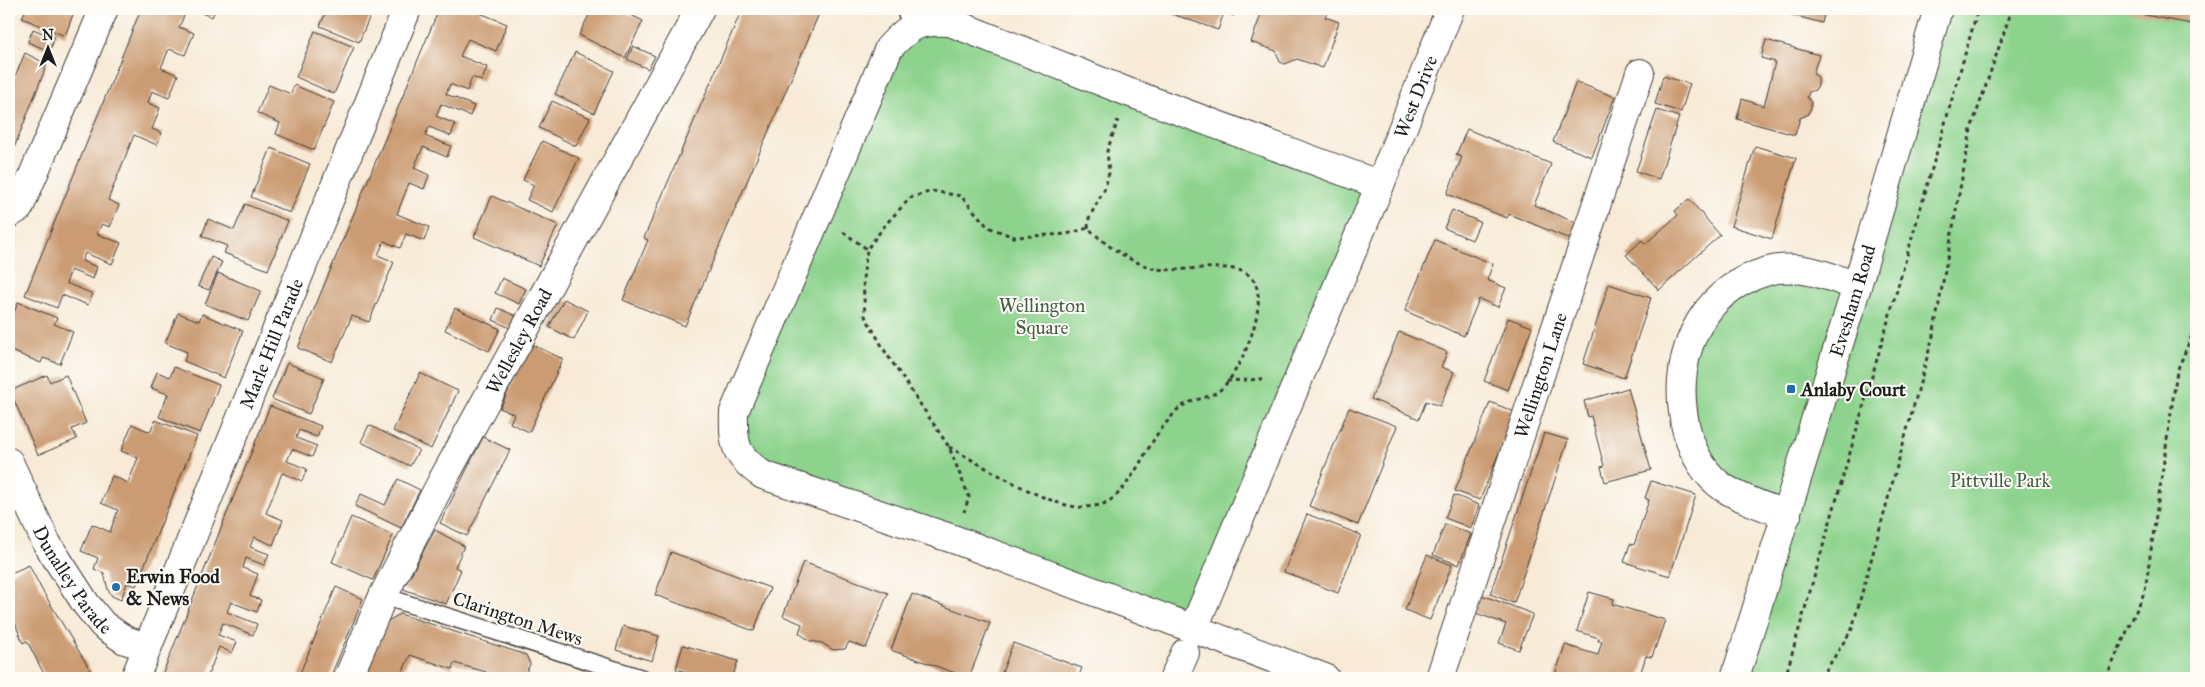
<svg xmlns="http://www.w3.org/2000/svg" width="2205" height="687" viewBox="0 0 2205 687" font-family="'IM FELL Great Primer',serif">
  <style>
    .green { fill: #8dd38d; stroke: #547854 }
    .building { fill: #cb9c73 }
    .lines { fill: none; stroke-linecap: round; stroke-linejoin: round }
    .lane-casing { stroke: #3d3b38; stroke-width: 19 }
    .street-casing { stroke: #3d3b38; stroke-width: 30 }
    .primary-casing { stroke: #3d3b38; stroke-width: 30 }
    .path { stroke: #3d3b38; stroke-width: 3; stroke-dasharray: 4 4; stroke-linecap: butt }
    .lane { stroke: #fff; stroke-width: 16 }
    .street { stroke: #fff; stroke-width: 28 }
    .primary { stroke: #fff; stroke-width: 28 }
    .poi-dot { fill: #1f6fb2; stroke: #fdfcf7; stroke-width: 2 }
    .labels { text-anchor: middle; stroke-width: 4; stroke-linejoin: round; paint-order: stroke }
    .street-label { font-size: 19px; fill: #1c1c1c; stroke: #fdfcf7 }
    .park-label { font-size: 19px; fill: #445c44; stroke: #fdfcf7 }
    .poi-label { font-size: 19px; font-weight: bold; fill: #1c1c1c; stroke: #fdfcf7; text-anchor: start }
  </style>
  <rect width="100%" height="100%" fill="#fdfcf7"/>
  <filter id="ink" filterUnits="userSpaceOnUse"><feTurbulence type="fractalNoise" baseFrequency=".02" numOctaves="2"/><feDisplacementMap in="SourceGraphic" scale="10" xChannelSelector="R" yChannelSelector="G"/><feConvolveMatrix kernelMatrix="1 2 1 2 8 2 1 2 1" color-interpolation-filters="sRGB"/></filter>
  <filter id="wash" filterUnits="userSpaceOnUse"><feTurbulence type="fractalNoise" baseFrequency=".0096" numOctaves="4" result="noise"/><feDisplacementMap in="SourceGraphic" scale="20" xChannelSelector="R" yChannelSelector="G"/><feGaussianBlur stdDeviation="1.12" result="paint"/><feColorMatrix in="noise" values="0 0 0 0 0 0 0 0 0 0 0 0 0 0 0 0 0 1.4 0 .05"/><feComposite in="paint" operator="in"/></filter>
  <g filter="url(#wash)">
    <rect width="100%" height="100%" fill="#f8ead7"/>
    <path class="green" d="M1937,9H2196V678H1734L1783,514L1701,463L1687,351L1753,277L1853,284Z
      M929,21L1380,185L1193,630L763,475L733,429L889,48Z"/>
    <g id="blocks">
      <path class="building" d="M26,9H75L65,36L22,18Z
        M141,9H187L179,27L194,33L185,55L169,49L161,68L178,75L169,98L152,91L148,103L160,108L152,129L162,133L157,145L134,135L108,200L119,205L110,227L102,224L97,234L121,243L112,264L85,253L82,261L97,267L93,279L71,270L66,283L93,294L88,305L62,295L57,308L25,295Z
        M191,9H216L212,17Z
        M312,9H373L359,42L320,26L325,14Z
        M439,9H481L480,13L507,24L496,51L468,39L460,56L487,67L482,81L472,77L467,91L450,84L446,94L474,106L470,116L441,104L436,116L455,124L451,136L429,127L425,136L451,146L447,157L423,147L414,168L429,175L424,189L409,183L397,214L429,227L424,241L406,234L400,248L384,241L378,255L394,262L369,322L352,316L332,362L298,348Z
        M592,9H619L643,21L625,58L579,35Z
        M742,9H821L685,326L623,300L648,240L644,238Z
        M1158,9H1236L1234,16L1224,12L1218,30Z
        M1263,9H1328L1325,17L1339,22L1323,68L1297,59L1285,64L1280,62L1276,51L1251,42Z
        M1770,9H1830L1825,11L1822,23Z
        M2120,9H2196V25L2120,10Z
        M33,29L55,38L49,51L28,42Z
        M315,31L354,47L334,94L296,77Z
        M1766,40L1819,55L1813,74L1818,77V85L1815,90L1809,92L1807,97L1811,102V108L1807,115L1800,118L1795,135L1737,119L1742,99L1764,106L1775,62L1761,58Z
        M633,46L655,56L648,69L627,59Z
        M575,52L614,71L594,113L555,94Z
        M25,53L47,64L9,161V91Z
        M1663,76L1690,84L1681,112L1655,104Z
        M1576,82L1615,97L1592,157L1553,142Z
        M269,85L291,94L294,85L334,102L314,150L276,134L280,123L257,113Z
        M552,101L590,118L576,146L539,128Z
        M1657,110L1679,117L1659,179L1636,171Z
        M1467,129L1551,164L1534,205L1579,224L1572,240L1509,214L1507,218L1447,194L1462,157L1456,155Z
        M542,141L579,158L553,212L527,200L534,185L523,180Z
        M1755,146L1796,158L1772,239L1731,226Z
        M271,148L310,164L290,213L251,197Z
        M492,196L558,225L539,266L474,237Z
        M1689,199L1720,235L1659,290L1626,255L1642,240L1645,244L1661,230L1678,215L1675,211Z
        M245,204L288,221L268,270L224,253L227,246L202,236L208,219L234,230Z
        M1452,210L1480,222L1472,240L1444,228Z
        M1435,240L1493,264L1487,280L1506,288L1498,307L1479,299L1464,336L1405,311Z
        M211,257L222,262L209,290L198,286Z
        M218,273L261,291L248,321L205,304Z
        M502,278L526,289L519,304L495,293Z
        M1609,284L1651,298L1624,378L1583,364Z
        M564,299L588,311L574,340L549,327Z
        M18,302L57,318L54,324L73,332L60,364L43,358L41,363L9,350V326Z
        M455,308L500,329L489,351L445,330Z
        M498,308L518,317L512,329L493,320Z
        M178,313L199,321L202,314L243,331L224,378L184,361L187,352L165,343Z
        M1508,318L1532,327L1508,390L1484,381Z
        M1399,332L1447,352L1441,367L1454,372L1440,406L1426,401L1419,419L1371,399Z
        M531,344L563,359L529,432L510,423L514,414L500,408Z
        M287,363L324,378L309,414L272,399Z
        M174,367L219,385L200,433L159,417L168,394L151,388L157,372L170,377Z
        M420,373L458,391L431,449L393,431Z
        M47,375L50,382L66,375L86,423L72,429L77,439L38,455L10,391Z
        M1628,388L1651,470L1605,482L1601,467L1604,466L1591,416L1588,417L1584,401Z
        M1490,402L1515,412L1480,500L1455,491Z
        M270,406L321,426L317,437L299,430L296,438L317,446L312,457L292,449L287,461L307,469L302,481L282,473L266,513L283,520L273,545L254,537L250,547L269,554L264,565L246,558L243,568L258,574L250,596L261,600L257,612L231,602L227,612L257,624L253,635L223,623L218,635L237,642L232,653L219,647L207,678H161Z
        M1349,408L1397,426L1358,525L1309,506Z
        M155,420L197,436L136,586L127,583L121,600L112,596L108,590L104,573L94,569L98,558L81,551L92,524L110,532L118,510L101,503L112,476L128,483L138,458L121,451L132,424L150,432Z
        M369,425L419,450L410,466L361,442Z
        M1544,433L1568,440L1514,603L1490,594Z
        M483,437L510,450L467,536L440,523Z
        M398,479L420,490L401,528L355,506L361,494L385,505Z
        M1651,481L1696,495L1670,576L1624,562L1630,544L1634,545L1649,500L1645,498Z
        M1454,495L1479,505L1471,528L1445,518Z
        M1307,514L1361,535L1338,593L1284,572Z
        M351,517L393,535L373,580L332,562Z
        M1445,524L1471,534L1459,565L1433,555Z
        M435,530L464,546L455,567L461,570L446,604L403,589Z
        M671,552L770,588L754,631L655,595Z
        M1427,555L1452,565L1430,620L1405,610Z
        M803,562L888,593L866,648L849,642L845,649L833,650L822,643L810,641L799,633L802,624L783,616Z
        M29,565L42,590L95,678H69L70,674L56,678H46L27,641L23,643L15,623L13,624L9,615V574Z
        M336,587L363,599L330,678H298Z
        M1589,592L1614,599L1612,604L1665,620L1652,657L1646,656L1639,678H1554L1565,645L1598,655L1602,641H1598L1599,638L1577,631Z
        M912,594L990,623L969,678L891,650Z
        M1479,594L1533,614L1519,650L1499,643L1506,624L1473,612Z
        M400,614L526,655L530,664L524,678H484L486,672L454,663L452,669L410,655L400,678H364L386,622Z
        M623,626L659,636L652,661L616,650Z
        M1013,643L1082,668L1078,678H1000Z
        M683,645L738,661L732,678H707L676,669Z"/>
    </g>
  </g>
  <g filter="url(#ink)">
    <use href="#blocks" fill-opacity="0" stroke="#3d3b38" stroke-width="1"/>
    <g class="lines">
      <g class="lane-casing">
        <path id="lane" d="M904,9L912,25
          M383,596L642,678"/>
      </g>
      <g class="street-casing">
        <g id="street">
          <path d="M9,214L19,208L104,9"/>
          <path id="s1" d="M9,462L46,542L86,604L103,625L125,640L147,647"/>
          <path d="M1787,515C1766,507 1743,500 1724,488C1705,475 1693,453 1687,432C1669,364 1696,291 1768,271C1798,263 1828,276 1857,286"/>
          <path id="s2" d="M1193,630L1380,185L1450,9"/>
          <path id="s3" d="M135,678L407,9"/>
          <path id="s4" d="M348,678L383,596L441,483L700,9"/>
          <path d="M1174,678L1185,653"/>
          <path d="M1325,678L956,540L763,475C735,456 733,445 734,412L889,48C910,25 919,20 950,22L1128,92L1380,185"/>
          <path id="s5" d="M1440,678L1640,73"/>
        </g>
      </g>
      <g class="primary-casing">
        <g id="primary">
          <path id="s6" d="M1735,678L1857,286L1938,9"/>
        </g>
      </g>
      <path class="path" d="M1088,228L1089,218L1105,188L1109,173L1107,151L1118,120
        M843,232L867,249
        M1227,381L1265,379
        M949,447C979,463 1055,512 1087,507C1092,506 1100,506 1105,503C1125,495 1142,458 1153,441C1159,430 1168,421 1176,411C1187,399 1207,400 1220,390C1240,374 1273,299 1251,277C1232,258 1178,275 1152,268C1127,260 1107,246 1088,228L1067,234L1014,237L988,227L961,196L932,191L910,198L886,224L867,249L863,279L865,316L886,353L949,447L969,497L964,512
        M1785,678L1978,9
        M1821,678L1852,629L1933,336L1971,129L2012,9
        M2106,678L2145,591L2177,371L2196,326"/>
      <use href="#lane" class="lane"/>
      <use href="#street" class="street"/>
      <use href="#primary" class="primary"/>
    </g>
  </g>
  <g class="poi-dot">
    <rect x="1786" y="384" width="10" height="10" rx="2.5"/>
    <circle cx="116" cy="587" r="5"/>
  </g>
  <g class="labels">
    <g class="street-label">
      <text dy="7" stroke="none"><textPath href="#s2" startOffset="578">West Drive</textPath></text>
      <text dy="7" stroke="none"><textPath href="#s6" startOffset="395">Evesham Road</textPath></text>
      <text dy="7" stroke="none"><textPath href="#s4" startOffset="378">Wellesley Road</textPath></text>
      <text dy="7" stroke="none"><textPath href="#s3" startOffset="361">Marle Hill Parade</textPath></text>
      <text dy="7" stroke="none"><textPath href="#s5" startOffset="319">Wellington Lane</textPath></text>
      <text dy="7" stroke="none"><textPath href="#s1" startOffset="134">Dunalley Parade</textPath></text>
      <text transform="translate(518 618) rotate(18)" y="7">Clarington Mews</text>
    </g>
    <g class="park-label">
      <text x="1042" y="312">Wellington<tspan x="1042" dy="22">Square</tspan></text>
      <text x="2000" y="487">Pittville Park</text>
    </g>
    <g class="poi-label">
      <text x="1801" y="396">Anlaby Court</text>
      <text x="126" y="583">Erwin Food<tspan x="126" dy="22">&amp; News</tspan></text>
    </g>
  </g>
  <rect width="2205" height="687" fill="none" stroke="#fdfcf7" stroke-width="30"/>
  <g transform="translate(48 48)" stroke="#fdfcf7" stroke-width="4" paint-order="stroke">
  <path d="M0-4L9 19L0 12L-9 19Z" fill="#1c1c1c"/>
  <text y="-8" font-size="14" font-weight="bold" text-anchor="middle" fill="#1c1c1c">N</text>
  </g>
</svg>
